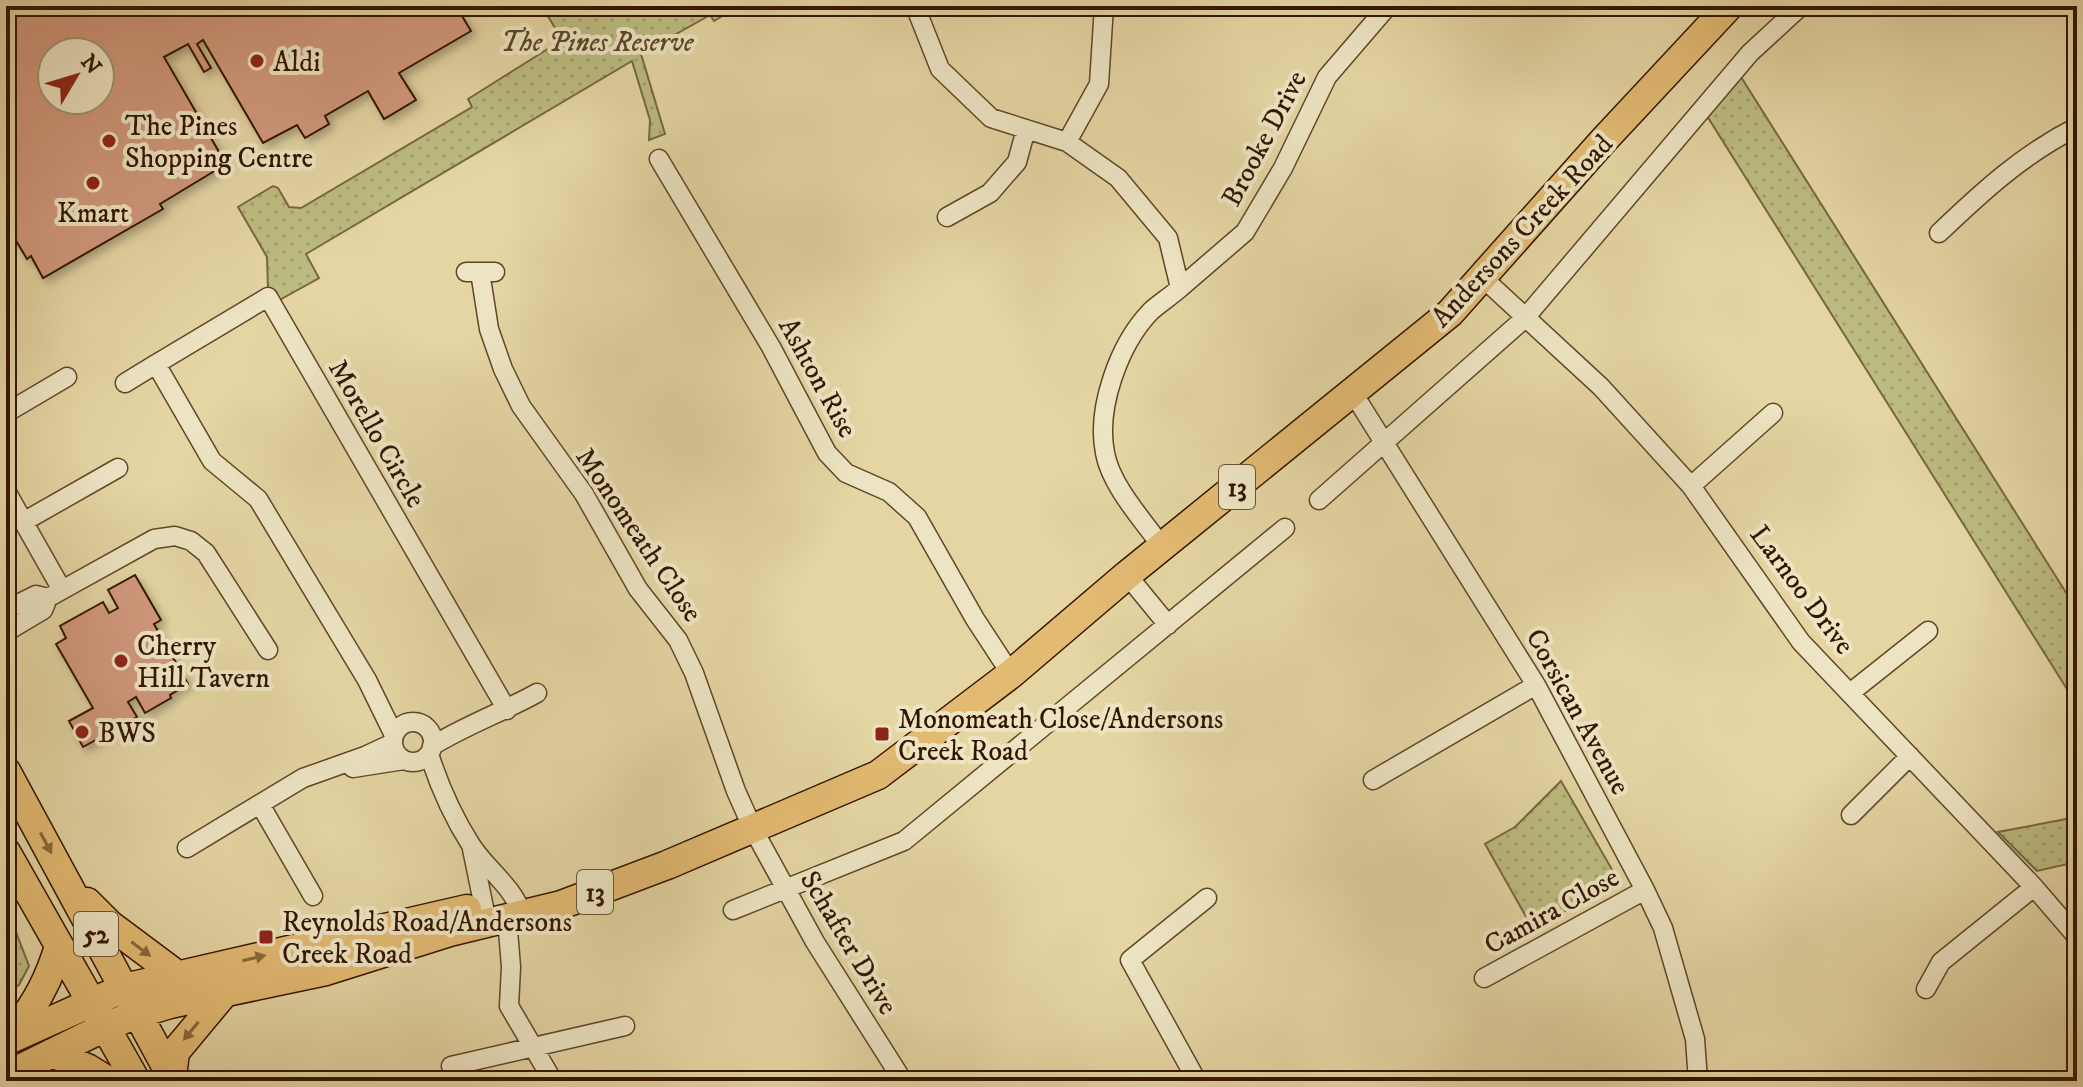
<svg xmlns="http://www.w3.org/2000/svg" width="2083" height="1087" viewBox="0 0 2083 1087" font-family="'IM FELL DW Pica',serif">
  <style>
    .grass { fill: url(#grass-dots); stroke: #786840; stroke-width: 2 }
    .building { fill: #d0987b; stroke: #341600; stroke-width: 2; fill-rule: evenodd; filter: url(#shadow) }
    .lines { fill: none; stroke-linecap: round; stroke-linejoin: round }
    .street-casing { stroke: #604629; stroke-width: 21 }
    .primary-casing { stroke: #341600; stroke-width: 31 }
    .street { stroke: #ede4c3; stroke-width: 18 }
    .primary { stroke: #e2ba72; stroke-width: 28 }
    .oneway { fill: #8b6839 }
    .poi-dot { fill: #8f2418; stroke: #ede4c3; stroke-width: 3 }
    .labels { text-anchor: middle; stroke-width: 8; stroke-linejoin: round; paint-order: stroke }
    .shield { fill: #ede4c3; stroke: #6c543a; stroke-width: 2 }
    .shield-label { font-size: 26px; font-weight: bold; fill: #341600 }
    .park-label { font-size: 28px; font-style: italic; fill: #5d4826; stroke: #ede4c3 }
    .poi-label { font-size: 28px; fill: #341600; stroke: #ede4c3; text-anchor: start }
    .street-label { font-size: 28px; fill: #341600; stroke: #ede4c3 }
  </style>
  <defs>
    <pattern id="grass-dots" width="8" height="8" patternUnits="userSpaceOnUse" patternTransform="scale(2)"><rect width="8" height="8" fill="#bcbb80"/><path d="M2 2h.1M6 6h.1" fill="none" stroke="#a2a06d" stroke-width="1.8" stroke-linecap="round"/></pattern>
    <filter id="shadow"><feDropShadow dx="4.5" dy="4.5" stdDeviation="4" flood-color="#0004"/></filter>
  </defs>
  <rect width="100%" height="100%" fill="#e4d5a3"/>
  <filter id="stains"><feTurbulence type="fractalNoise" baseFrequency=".0025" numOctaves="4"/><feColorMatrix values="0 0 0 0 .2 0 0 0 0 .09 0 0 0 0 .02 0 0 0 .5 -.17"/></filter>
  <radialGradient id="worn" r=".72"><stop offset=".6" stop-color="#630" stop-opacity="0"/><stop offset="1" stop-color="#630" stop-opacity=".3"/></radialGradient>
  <path class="grass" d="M542,6H739L714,21L710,15L641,54L665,134L649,140L650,120L632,61L306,254L319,278L276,302L268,290L267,257L238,207L273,186L278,188L289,207L301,208L472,107L468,99L562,40Z
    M1736,69L2077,610V705L1702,108Z
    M1561,781L1614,873L1609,887L1533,929L1485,844L1515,827Z
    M2077,817V862L2037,871L1998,832Z
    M6,906L29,966L19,985L6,992Z"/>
  <path class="building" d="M6,6H456L471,31L399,73L416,100L384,119L368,91L325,116L329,124L305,138L297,125L263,143L203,40L197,44L211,68L204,72L188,44L164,57L226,164L160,204L163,209L43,278L31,256L27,259L6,224ZM52,52H100V100H52Z
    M135,575L161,620L154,624L188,684L170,695L171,698L145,713L136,697L128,702L137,717L83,747L69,721L93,708L56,644L66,638L60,626L103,602L109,613L118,608L108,590Z"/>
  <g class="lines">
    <g class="street-casing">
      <path id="street" d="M915,6L940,69L991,118L1067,142L1118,178L1168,238L1180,288C1171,296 1160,303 1151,311C1119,344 1096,408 1105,453C1111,486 1143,520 1162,547
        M1067,142L1099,84L1104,6
        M659,159L771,347L827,453L846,473L889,492L917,517L975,619L1011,674
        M947,217L990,193L1017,162L1026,129
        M1939,233C1982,192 2023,154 2077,127
        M466,272H495
        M480,272L489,329L503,369L521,406L584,494L638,589L678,640L694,673L736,791L753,829L815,942L903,1081
        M1483,278L1601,387L1691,486L1801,642L2034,887L2077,937
        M1180,288L1245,232L1283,168L1327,77L1388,6
        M125,383L156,364
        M1353,393L1536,685L1645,890L1663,928L1695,1039L1698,1081
        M6,413L67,377
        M1691,486L1773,413
        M6,491L62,590
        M1319,500L1525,318L1750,53L1801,6
        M23,522L118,468
        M1127,575L1168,625
        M6,610L36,595L48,598
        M6,632L43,610L48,598L62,590L154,539L175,536L191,541L206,553L268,650
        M1850,693L1928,631
        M393 742a20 20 0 1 1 40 0a20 20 0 1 1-40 0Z
        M394,735L367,680L258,499L212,461L156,364L268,297L507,710
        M432,746C466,725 503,712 537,693
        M429,754C439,785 453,817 471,845C487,870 512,885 522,914
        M353,768L404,760
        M1373,780L1536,685
        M261,806L313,896
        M1851,815L1910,756
        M187,848L303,778L365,756L393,743
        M472,849L487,922
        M733,910L904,841L1285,528
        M507,918L511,967L509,1006L553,1081
        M1484,978L1645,890
        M1926,989L1941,962L2034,887
        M451,1066L625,1026
        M1197,1081L1130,960L1207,898"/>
    </g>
    <g class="primary-casing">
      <path id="primary" d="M6,771L174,1081
        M6,852L136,1081
        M87,902L110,925L177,975
        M7,1038C33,1011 49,981 59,946
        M6,1041L124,988L467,909
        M52,1053L87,1068L108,1081
        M6,1076L105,1027L137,1014L170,1004L326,971L450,932L561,905L667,865L878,775L1011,674L1127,575L1450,313L1603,141L1729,6
        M172,1077L175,1052L225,992"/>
    </g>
    <use href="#street" class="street"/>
    <use href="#primary" class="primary"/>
  </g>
  <defs><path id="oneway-solid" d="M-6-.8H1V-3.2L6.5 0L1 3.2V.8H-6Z" transform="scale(2)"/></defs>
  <g class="oneway">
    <use href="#oneway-solid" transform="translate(46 843) rotate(62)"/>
    <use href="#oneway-solid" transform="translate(141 949) rotate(37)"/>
    <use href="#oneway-solid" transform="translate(254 958) rotate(-13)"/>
    <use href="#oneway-solid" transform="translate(191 1031) rotate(129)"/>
  </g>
  <g class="poi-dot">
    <circle cx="257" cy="61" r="8"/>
    <circle cx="109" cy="141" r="8"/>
    <circle cx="93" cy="183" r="8"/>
    <circle cx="121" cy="661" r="8"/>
    <circle cx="82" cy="732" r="8"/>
    <rect x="874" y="726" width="16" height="16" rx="4"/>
    <rect x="258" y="929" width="16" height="16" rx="4"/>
  </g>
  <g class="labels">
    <g class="shield">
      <rect x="1219" y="465" width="36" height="44" rx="6"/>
      <rect x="577" y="870" width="36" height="44" rx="6"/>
      <rect x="74" y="912" width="44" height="44" rx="6"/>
    </g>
    <g class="shield-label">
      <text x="1237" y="496">13</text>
      <text x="595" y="901">13</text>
      <text x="96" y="943">52</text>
    </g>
    <g class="park-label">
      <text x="597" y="51">The Pines Reserve</text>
    </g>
    <g class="poi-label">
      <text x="273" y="71">Aldi</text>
      <text x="125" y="135">The Pines<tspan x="125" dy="32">Shopping Centre</tspan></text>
      <text x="93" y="222" text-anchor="middle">Kmart</text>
      <text x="137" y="655">Cherry<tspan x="137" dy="32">Hill Tavern</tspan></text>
      <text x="898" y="728">Monomeath Close/Andersons<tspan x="898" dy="32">Creek Road</tspan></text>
      <text x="98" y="742">BWS</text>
      <text x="282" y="931">Reynolds Road/Andersons<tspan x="282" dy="32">Creek Road</tspan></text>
    </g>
    <g class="street-label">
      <text transform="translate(1263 138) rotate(-62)" y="10">Brooke Drive</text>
      <text transform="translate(1521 230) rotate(-47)" y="10">Andersons Creek Road</text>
      <text transform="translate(819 377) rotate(61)" y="10">Ashton Rise</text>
      <text transform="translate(378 433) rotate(60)" y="10">Morello Circle</text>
      <text transform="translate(640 534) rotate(56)" y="10">Monomeath Close</text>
      <text transform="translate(1803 589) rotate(53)" y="10">Larnoo Drive</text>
      <text transform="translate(1579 711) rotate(61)" y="10">Corsican Avenue</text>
      <text transform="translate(1551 910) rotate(-29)" y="10">Camira Close</text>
      <text transform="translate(850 942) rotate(59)" y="10">Schafter Drive</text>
    </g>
  </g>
  <rect width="2083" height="1087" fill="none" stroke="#e4d5a3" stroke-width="32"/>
  <rect x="8" y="8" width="2067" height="1071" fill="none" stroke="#341600" stroke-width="4"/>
  <rect x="16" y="16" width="2051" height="1055" fill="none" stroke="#341600" stroke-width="2"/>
  <g transform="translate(76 76) rotate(52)"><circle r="38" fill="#ede4c3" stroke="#a39275" stroke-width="2"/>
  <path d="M0-6L14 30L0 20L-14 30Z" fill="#8f2418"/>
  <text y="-12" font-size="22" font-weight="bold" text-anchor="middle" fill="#341600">N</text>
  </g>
  <rect width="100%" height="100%" filter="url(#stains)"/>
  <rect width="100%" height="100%" fill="url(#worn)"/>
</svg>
